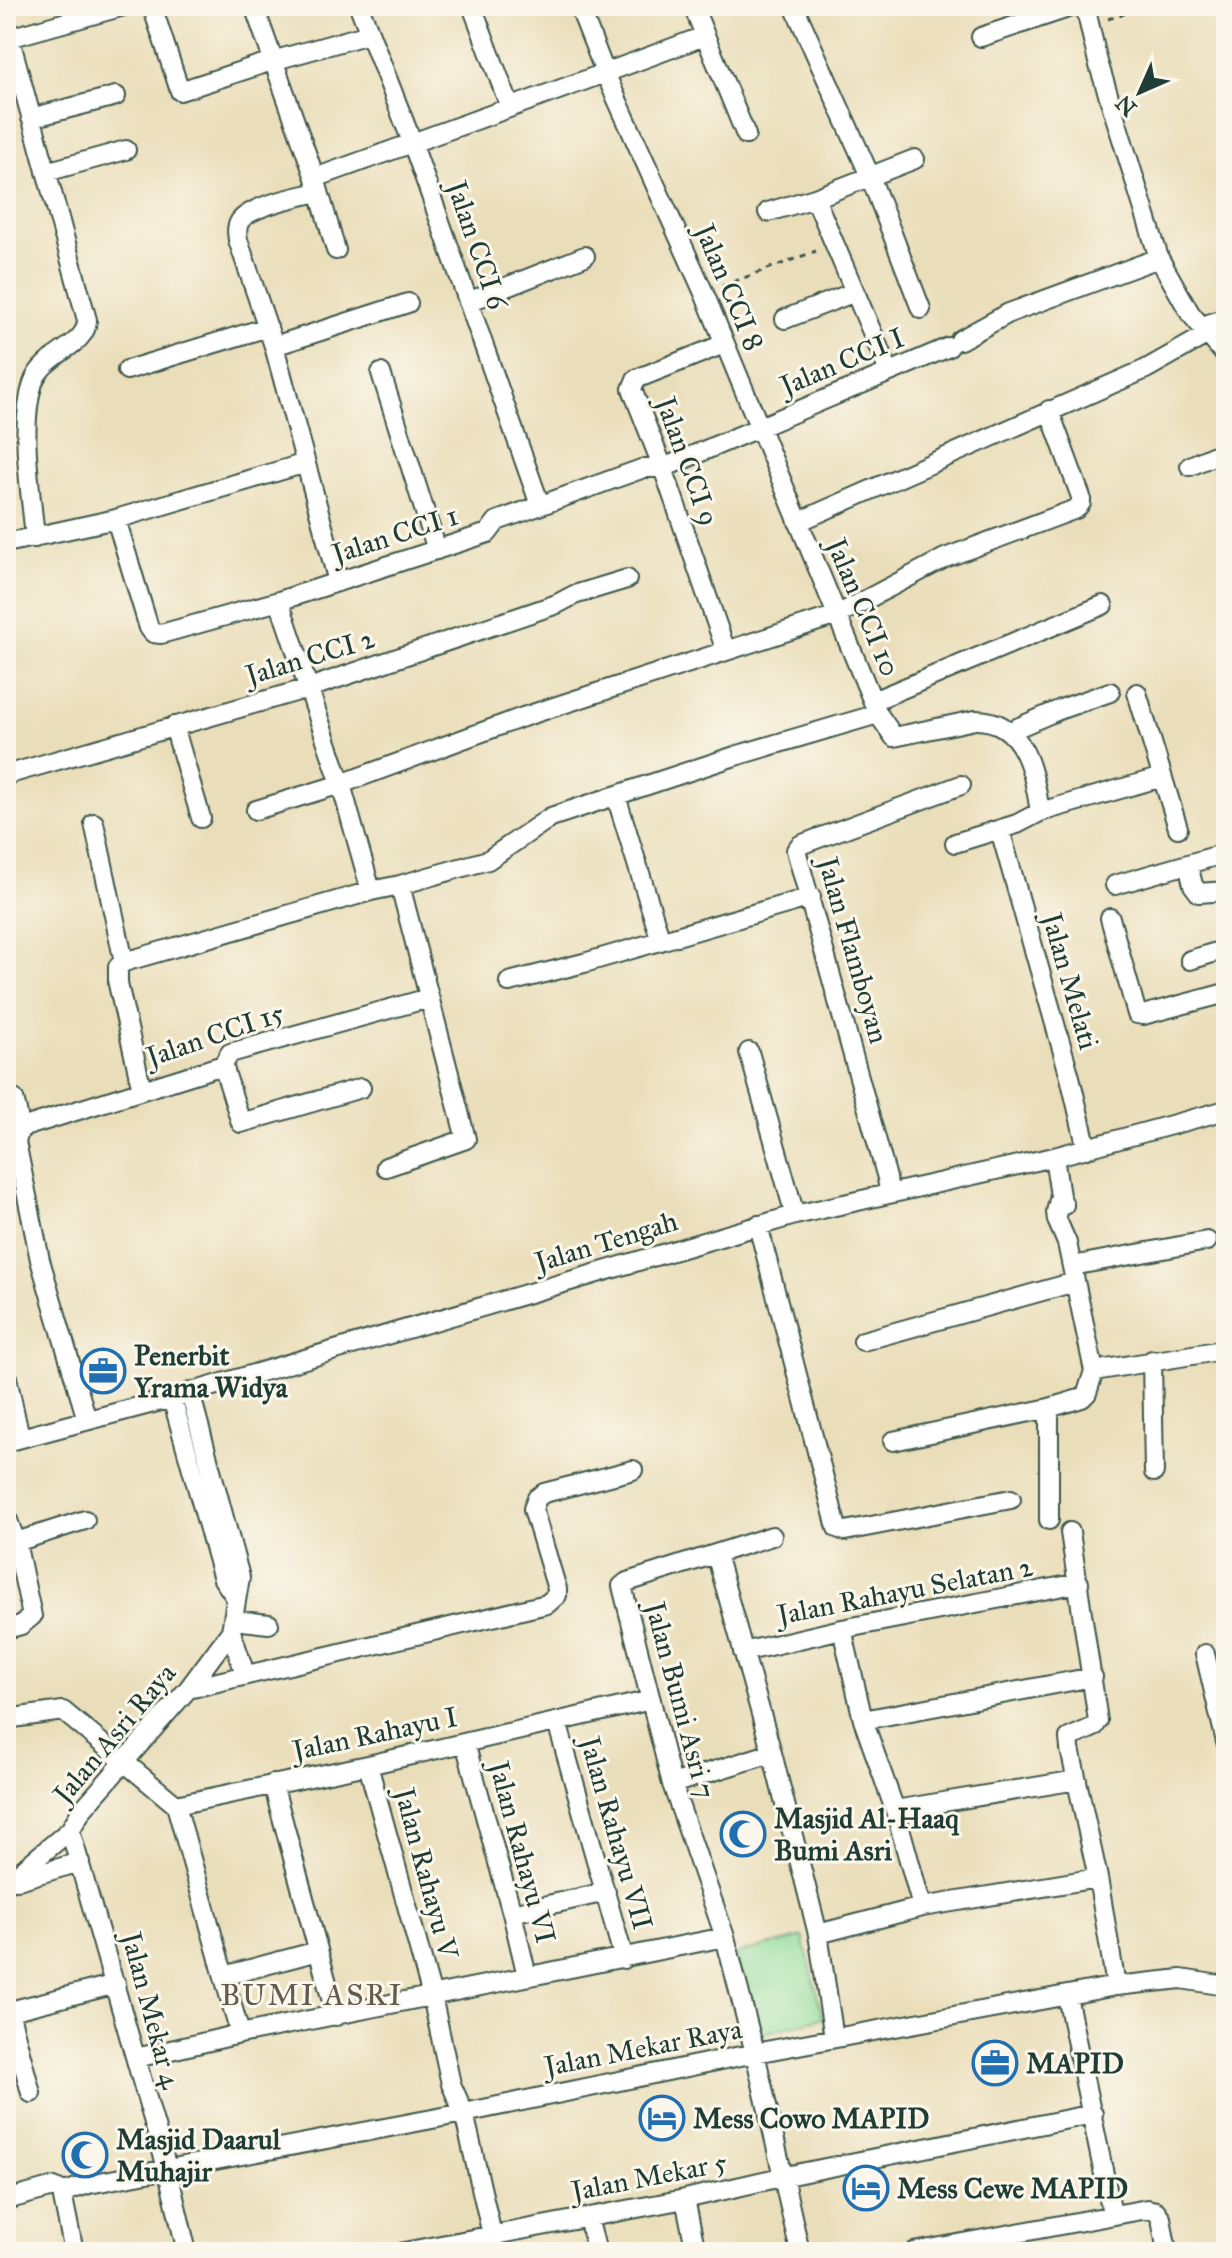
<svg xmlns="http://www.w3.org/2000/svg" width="1232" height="2258" viewBox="0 0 1232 2258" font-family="'IM FELL Great Primer',serif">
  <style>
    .green { fill: #8fdc9a; stroke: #578c67; stroke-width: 2 }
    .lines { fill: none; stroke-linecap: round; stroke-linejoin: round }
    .minor-casing { stroke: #3d5548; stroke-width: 22 }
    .path { stroke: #3d5548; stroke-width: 3; stroke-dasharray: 6 6; stroke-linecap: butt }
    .minor { stroke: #fff; stroke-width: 18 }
    .labels { text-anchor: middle; stroke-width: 6; stroke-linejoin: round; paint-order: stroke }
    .street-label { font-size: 28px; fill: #1f3d34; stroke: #fbf7ec }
    .poi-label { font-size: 28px; font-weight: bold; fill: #1f3d34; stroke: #fbf7ec; text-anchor: start }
    .neighbourhood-label { font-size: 30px; letter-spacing: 2px; fill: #635b4f; stroke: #fbf7ec }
  </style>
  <rect width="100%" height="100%" fill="#fbf7ec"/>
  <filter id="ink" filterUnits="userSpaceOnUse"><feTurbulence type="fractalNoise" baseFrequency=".0125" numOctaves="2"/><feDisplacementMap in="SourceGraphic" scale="16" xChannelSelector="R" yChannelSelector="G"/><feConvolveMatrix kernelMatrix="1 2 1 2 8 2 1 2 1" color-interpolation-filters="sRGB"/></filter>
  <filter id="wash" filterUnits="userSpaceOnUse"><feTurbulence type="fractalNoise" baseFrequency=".006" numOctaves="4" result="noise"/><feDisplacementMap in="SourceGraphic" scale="32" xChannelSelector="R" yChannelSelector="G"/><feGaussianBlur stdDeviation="1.8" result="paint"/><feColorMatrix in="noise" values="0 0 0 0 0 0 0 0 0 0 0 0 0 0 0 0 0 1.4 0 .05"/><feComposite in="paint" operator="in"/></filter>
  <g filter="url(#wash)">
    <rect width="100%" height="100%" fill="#eadeba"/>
    <path class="green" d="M803,1937L823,2018L756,2035L735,1954Z"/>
  </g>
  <g filter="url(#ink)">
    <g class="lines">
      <g class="minor-casing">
        <path id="minor" d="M152,6L180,91L272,61L369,34
          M254,6L315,178L336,250
          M359,6L412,142L540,505
          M472,6L510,107
          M579,6L606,75L704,293L878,714L894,737L975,720C1025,719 1034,774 1040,812
          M693,6L746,135
          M794,6L870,176L921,309
          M1085,6L1098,62L1159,258L1190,313L1226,356
          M6,25L87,320C87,347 43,353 33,383C19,427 31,491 35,538
          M981,37L1074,6
          M9,38L124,6
          M31,118L116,96
          M46,172L126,150
          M315,178C445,131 575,85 704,36
          M317,192C298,197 252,205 240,221C236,227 237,233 238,240L274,346L338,582
          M815,198L889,372
          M768,212L815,198L915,159
          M468,302L585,256
          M785,319L855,292
          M1202,326L1226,318
          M960,340L1009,313L1159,258
          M724,344L636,379L632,389L663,468L726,651
          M274,346L408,303
          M127,370L268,327
          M381,373L437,550
          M1190,466L1226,450
          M116,519L149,628L153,633L161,634L279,601L488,533L497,521L644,468H663L949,347
          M798,522L1146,369L1208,334
          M6,543L116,519L306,463
          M279,601L341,784L371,891
          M1137,693L1178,828
          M873,701L1103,605
          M174,726L201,818
          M1010,731L1061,709L1110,692
          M6,775L309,688L557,604L574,595L627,579
          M616,796L661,941
          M256,810L341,784L523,717L837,615L945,558L1076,509L1081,503V497L1049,410
          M94,823L124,962
          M1000,830L1070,1077L1087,1149
          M955,843L1017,824L1040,812L1162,777
          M1188,864L1193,885L1199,893L1226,891
          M1115,885L1226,853
          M1110,918L1137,1014L1143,1015L1226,993
          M1190,960L1226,949
          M509,982L584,963L811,897
          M749,1052L795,1215
          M223,1065L241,1123L361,1088
          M142,1090L118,984V967L124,962L371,891L400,885L488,860L551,817L735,756L878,714
          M6,1096L14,1099C18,1115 22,1126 16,1142L40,1260L87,1420
          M21,1128L223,1065L230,1053L429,998
          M1054,1157L1060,1196L1064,1205
          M386,1167L466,1139L400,885
          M889,1192L887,1178L796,850L800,845L961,785
          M758,1225L837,1528L845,1531L1011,1499
          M1072,1266L1207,1241
          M863,1341L1075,1282
          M1152,1360L1154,1472
          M1094,1371L1223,1350
          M6,1373L20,1438
          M172,1398L223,1579L236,1598
          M893,1441L1049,1408
          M6,1442L172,1398L795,1215L1054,1157L1226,1110
          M6,1515L16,1542L85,1520
          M1049,1520V1408L1082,1398L1087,1393L1094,1371L1067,1243L1057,1220L1056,1212L1060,1196
          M1070,1532L1098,1721L1094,1727L1069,1738L1070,1749L1098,1878L1116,1986
          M772,1536L627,1582L622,1586L672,1784L725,1937L755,2053L800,2252
          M716,1554L772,1753L818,1934L834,2038
          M233,1620L269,1624
          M6,1629L21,1625L32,1616L16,1542
          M842,1629L863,1720L895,1810L922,1907
          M231,1631L245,1674
          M743,1652L842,1629L1079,1583
          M1205,1654L1226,1742
          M188,1689L547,1604L557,1595V1589L533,1509L537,1498L544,1493L633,1470
          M6,1719L63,1711L176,1805L368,1765L651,1700
          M863,1720L1093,1677
          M557,1722L624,1959
          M465,1743L512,1913L527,1976
          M368,1765L432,1996L451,2084L464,2113L496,2252
          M273,1784L336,2016
          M672,1784L772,1753
          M176,1805L240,2034
          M895,1810L1077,1780
          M70,1830L167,2168L187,2252
          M18,1880L80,1862
          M6,1884L70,1830L82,1810L188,1689L231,1631L240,1577L190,1392
          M512,1913L606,1892
          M818,1934L922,1907L1098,1878
          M224,1976L318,1951
          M1067,1996L1112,2213
          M9,2011L31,2093
          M6,2012L116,1984
          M136,2058L240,2034L725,1937
          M685,2199L696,2252
          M6,2200L54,2187L64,2192
          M588,2218L597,2252
          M74,2252L63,2198L64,2192L89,2184L464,2113L755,2053L1116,1986L1181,1979L1226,1986
          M404,2252L685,2199L781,2177L1093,2114
          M914,2252L1147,2209L1156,2211L1161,2218L1167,2252"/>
      </g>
      <path class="path" d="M1108,19L1148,6
        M722,286L816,251"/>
      <use href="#minor" class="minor"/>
    </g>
  </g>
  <defs>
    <g id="office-ring" transform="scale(2.3)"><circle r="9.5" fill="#fbf7ec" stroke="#1f6fb2" stroke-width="1.5"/><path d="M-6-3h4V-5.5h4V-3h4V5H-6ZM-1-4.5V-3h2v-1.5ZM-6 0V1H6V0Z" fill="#1f6fb2"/></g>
    <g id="mosque-ring" transform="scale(2.3)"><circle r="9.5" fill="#fbf7ec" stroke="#1f6fb2" stroke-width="1.5"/><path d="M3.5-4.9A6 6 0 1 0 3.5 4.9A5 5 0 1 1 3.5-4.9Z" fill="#1f6fb2"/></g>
    <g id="hotel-ring" transform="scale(2.3)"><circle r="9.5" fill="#fbf7ec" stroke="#1f6fb2" stroke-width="1.5"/><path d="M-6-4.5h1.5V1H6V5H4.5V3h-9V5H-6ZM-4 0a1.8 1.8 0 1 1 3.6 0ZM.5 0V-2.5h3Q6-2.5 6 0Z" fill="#1f6fb2"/></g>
  </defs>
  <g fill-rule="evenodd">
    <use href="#office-ring" x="103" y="1371"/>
    <use href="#mosque-ring" x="743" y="1834"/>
    <use href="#office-ring" x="995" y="2063"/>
    <use href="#hotel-ring" x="662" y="2118"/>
    <use href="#mosque-ring" x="85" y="2155"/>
    <use href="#hotel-ring" x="866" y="2188"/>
  </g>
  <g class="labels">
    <g class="street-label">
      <text transform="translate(478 245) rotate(71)" y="10">Jalan CCI 6</text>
      <text transform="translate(730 287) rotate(67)" y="10">Jalan CCI 8</text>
      <text transform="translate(842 361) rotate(-23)" y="10">Jalan CCI I</text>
      <text transform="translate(688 461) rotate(70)" y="10">Jalan CCI 9</text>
      <text transform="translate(395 534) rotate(-18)" y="10">Jalan CCI 1</text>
      <text transform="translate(864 607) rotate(67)" y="10">Jalan CCI 10</text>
      <text transform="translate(310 656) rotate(-17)" y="10">Jalan CCI 2</text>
      <text transform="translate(854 950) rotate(74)" y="10">Jalan Flamboyan</text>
      <text transform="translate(1071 981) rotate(74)" y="10">Jalan Melati</text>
      <text transform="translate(215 1034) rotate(-19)" y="10">Jalan CCI 15</text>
      <text transform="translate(606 1241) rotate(-17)" y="10">Jalan Tengah</text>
      <text transform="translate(905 1590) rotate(-11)" y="10">Jalan Rahayu Selatan 2</text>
      <text transform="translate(681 1700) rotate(75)" y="10">Jalan Bumi Asri 7</text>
      <text transform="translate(114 1733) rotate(-50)" y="10">Jalan Asri Raya</text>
      <text transform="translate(375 1733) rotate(-12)" y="10">Jalan Rahayu I</text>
      <text transform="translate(617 1833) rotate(74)" y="10">Jalan Rahayu VII</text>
      <text transform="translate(523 1852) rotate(75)" y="10">Jalan Rahayu VI</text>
      <text transform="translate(427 1873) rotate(75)" y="10">Jalan Rahayu V</text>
      <text transform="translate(152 2010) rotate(75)" y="10">Jalan Mekar 4</text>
      <text transform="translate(643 2047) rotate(-11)" y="10">Jalan Mekar Raya</text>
      <text transform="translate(649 2176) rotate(-11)" y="10">Jalan Mekar 5</text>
    </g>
    <g class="poi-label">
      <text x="134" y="1365">Penerbit<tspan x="134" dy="32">Yrama Widya</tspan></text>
      <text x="774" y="1828">Masjid Al-Haaq<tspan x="774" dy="32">Bumi Asri</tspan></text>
      <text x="1026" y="2073">MAPID</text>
      <text x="693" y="2128">Mess Cowo MAPID</text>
      <text x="116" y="2149">Masjid Daarul<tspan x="116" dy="32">Muhajir</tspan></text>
      <text x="897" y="2198">Mess Cewe MAPID</text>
    </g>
    <g class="neighbourhood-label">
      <text x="312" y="2005">BUMI ASRI</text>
    </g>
  </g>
  <rect width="1232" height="2258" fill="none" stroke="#fbf7ec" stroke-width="32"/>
  <g transform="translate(1140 92) rotate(225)" stroke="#fbf7ec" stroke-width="6" paint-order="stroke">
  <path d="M0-6L14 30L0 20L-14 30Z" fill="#1f3d34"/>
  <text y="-12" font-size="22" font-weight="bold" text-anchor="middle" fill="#1f3d34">N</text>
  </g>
</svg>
